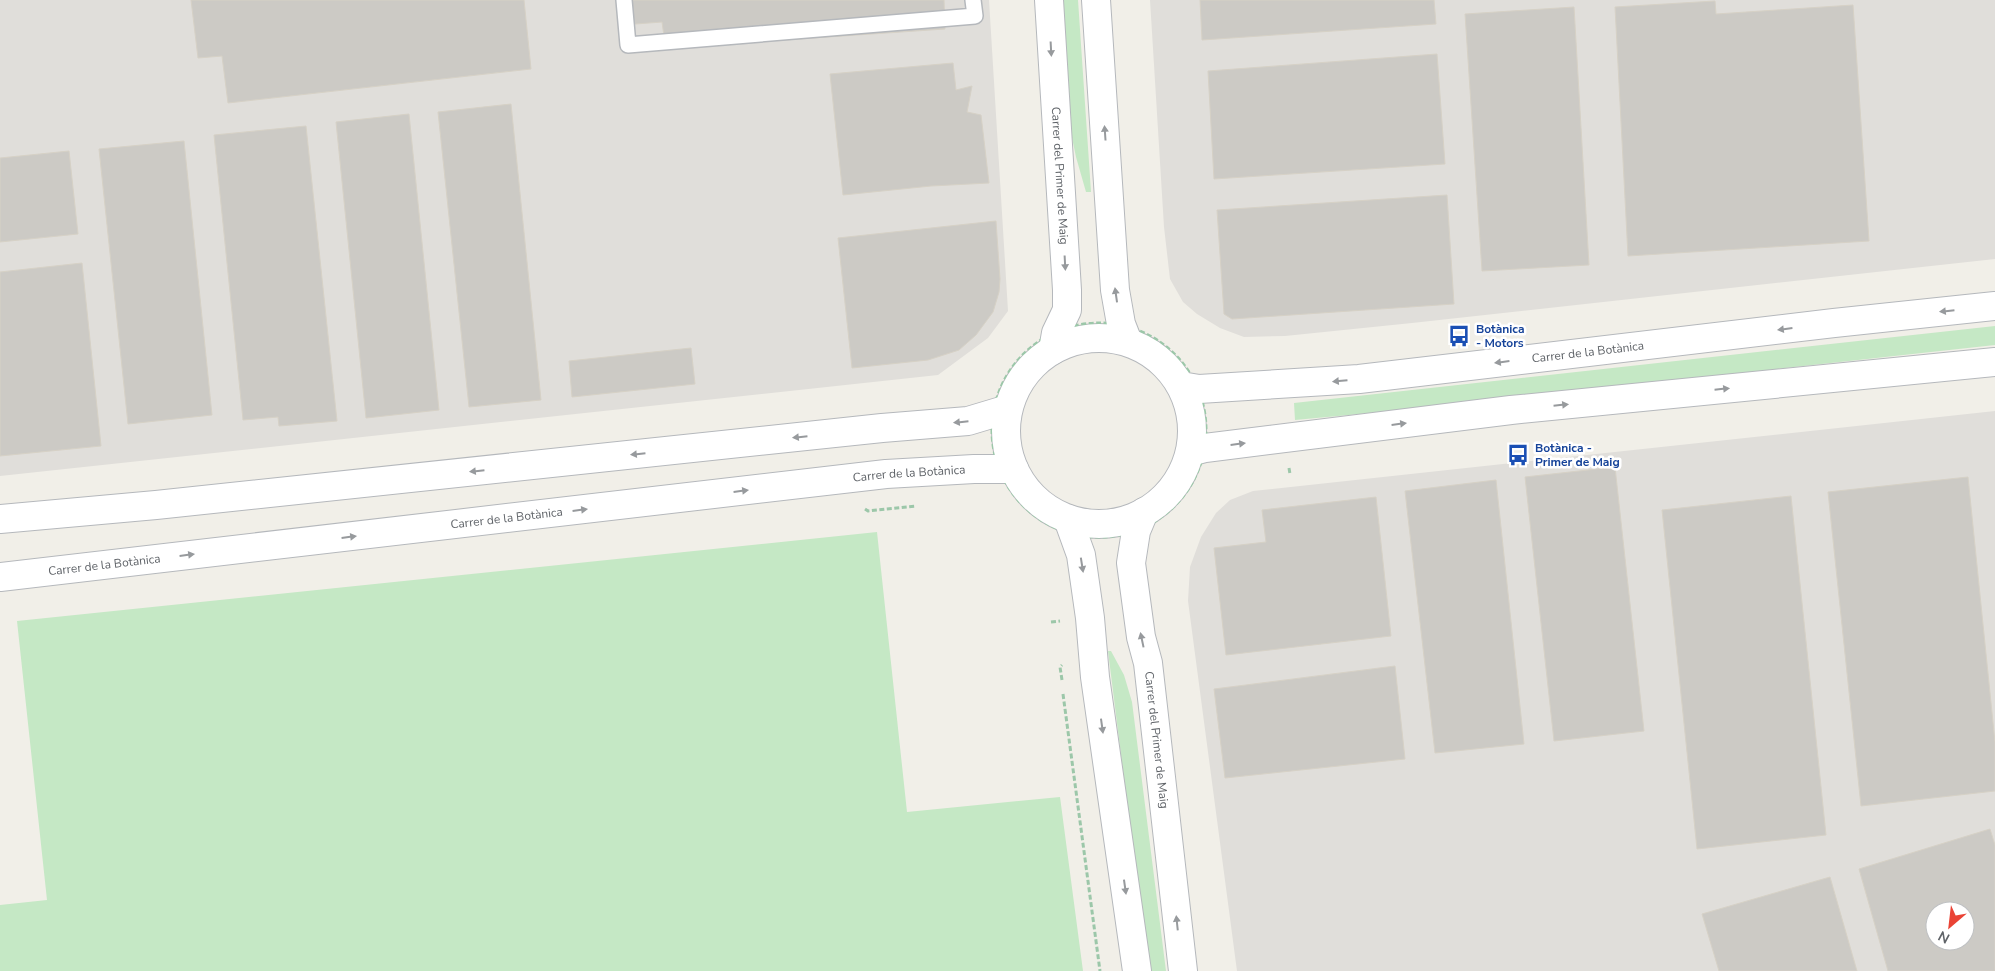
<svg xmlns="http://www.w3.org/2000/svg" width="1995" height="971" viewBox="0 0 1995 971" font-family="'Nunito Sans',sans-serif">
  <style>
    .industrial { fill: #e0deda; fill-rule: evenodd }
    .green { fill: #c5e8c5 }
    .building { fill: #cccac5; stroke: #d6d1c6; fill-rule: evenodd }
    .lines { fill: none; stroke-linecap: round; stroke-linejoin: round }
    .service-casing { stroke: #b5b8bc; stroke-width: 18 }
    .minor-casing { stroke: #b5b8bc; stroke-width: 30 }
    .path { stroke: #9cc7a9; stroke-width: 3; stroke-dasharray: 5 2.5; stroke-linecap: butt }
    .service { stroke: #fff; stroke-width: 15 }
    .minor { stroke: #fff; stroke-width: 28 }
    .oneway { fill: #979a9d }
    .labels { text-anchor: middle; stroke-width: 5; stroke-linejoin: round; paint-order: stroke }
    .street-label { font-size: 12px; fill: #5f6368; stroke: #fff }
    .transit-label { font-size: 12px; font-weight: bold; fill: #164399; stroke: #fff; text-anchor: start }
  </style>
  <rect width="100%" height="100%" fill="#f1efe8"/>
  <path class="industrial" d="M0,0H989L1008,311L988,338L938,375L0,476Z
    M1150,0H1995V259L1412,323L1285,336L1244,337L1220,328L1197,314L1183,302L1170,279L1164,227Z
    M1995,411V971H1237L1188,601L1190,567L1201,537L1216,513L1230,500L1253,491ZM1935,911H1965V941H1935Z"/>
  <path class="green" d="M1060,0H1078L1091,192H1086L1076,157L1070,128Z
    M1995,326V345L1413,409L1295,420L1294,403Z
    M877,532L907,812L1060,797L1083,971H0V905L47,900L17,621Z
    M1108,651H1111L1124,675L1132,702L1166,971H1148Z"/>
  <path class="building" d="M191,0H524L531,69L228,103L222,56L198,58Z
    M621,0H944L945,29L740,43L739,37L665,43L662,22L622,25Z
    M1200,0H1434L1436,24L1202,40Z
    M1715,1L1716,14L1853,5L1869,241L1628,256L1615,7Z
    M1574,7L1589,265L1482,271L1465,14Z
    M1437,54L1445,164L1214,179L1208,71Z
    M953,63L956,90L972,86L967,112L981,115L989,183L931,186L843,195L830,74Z
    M511,104L541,400L469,407L438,112Z
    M409,114L439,410L366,418L336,122Z
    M306,126L337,421L279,426L278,417L243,420L214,135Z
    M184,141L212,415L128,424L99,149Z
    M69,151L78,234L0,242V158Z
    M1447,195L1454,304L1232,319L1224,314L1217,210Z
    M996,221L1000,279L999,292L993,312L976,335L959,350L928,360L852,368L838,238Z
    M82,263L101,446L0,456V272Z
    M691,348L695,384L572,397L569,361Z
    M1615,467L1644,731L1554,741L1525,477Z
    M1968,477L1995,742V791L1861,806L1828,492Z
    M1496,480L1524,744L1435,753L1405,491Z
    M1791,496L1826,835L1697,849L1662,510Z
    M1376,497L1391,636L1226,655L1214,548L1266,542L1262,510Z
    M1395,666L1405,759L1225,778L1214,689Z
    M1990,829L1995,845V971H1888L1859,869ZM1935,911H1965V941H1935Z
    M1830,877L1857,971H1719L1702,914Z"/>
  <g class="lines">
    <g class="service-casing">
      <path id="service" d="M624,0L628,45L975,16L973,0"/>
    </g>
    <g class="minor-casing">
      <g id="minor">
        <path id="s1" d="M1049,0L1067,290V310L1056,333L1053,350"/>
        <path d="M1096,0L1115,290L1121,324L1128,342"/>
        <circle cx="1099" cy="431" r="93"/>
        <path id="s2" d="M1181,386L1199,389L1359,379L1834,323L1995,306"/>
        <path d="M1190,452L1205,448L1511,410L1995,362"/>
        <path id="s3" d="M1144,512L1136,531L1131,563L1141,637L1148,663L1183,971"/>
        <path d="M0,519L156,505L882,428L968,421L1008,409"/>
        <path d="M1068,519L1081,555L1090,618L1095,677L1137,971"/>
        <path id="s4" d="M0,577L886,474L974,469H1014"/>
      </g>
    </g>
    <path class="path" d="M992 430a107 107 0 1 1 214 0a107 107 0 1 1-214 0Z
      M1289,468L1290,474
      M865,509L868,511L916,506
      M1051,622L1060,621
      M1062,680L1060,667L1062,665
      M1063,694L1100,971"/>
    <use href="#service" class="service"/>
    <use href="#minor" class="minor"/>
  </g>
  <defs><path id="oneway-solid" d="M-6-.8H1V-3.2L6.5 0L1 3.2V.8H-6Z" transform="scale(1.25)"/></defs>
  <g class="oneway">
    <use href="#oneway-solid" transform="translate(1051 49) rotate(87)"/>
    <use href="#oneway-solid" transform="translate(1105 133) rotate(-94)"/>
    <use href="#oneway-solid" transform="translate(1065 263) rotate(87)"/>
    <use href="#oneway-solid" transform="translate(1116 295) rotate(-98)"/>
    <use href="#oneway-solid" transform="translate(1947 311) rotate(174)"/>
    <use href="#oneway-solid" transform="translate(1785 329) rotate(173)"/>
    <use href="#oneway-solid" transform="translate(1502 362) rotate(173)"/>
    <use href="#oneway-solid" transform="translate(1340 381) rotate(175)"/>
    <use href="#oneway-solid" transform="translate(1722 389) rotate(-6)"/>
    <use href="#oneway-solid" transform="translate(1561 405) rotate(-6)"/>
    <use href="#oneway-solid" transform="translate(961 422) rotate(174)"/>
    <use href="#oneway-solid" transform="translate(1399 424) rotate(-7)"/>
    <use href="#oneway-solid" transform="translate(800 437) rotate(174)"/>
    <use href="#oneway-solid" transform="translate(1238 444) rotate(-7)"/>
    <use href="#oneway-solid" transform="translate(638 454) rotate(174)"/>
    <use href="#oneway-solid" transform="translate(477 471) rotate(174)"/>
    <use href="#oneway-solid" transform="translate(741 491) rotate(-7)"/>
    <use href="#oneway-solid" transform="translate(580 510) rotate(-7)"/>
    <use href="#oneway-solid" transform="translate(349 537) rotate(-7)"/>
    <use href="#oneway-solid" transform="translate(187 555) rotate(-7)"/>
    <use href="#oneway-solid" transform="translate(1082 565) rotate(81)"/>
    <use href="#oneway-solid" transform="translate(1142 640) rotate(-102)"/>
    <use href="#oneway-solid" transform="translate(1102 726) rotate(82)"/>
    <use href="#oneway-solid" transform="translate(1125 887) rotate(82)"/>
    <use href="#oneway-solid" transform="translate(1177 923) rotate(-96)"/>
  </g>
  <defs>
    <g id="bus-bare" transform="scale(1.725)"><path d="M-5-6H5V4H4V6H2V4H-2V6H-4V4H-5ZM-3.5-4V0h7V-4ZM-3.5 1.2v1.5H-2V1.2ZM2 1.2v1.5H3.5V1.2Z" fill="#1a4fb4" stroke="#fff" stroke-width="2.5" paint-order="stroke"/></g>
  </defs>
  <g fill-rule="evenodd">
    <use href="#bus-bare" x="1459" y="336"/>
    <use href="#bus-bare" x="1518" y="455"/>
  </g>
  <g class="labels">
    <g class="street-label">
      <text dy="4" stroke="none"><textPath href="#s1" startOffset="176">Carrer del Primer de Maig</textPath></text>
      <text dy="4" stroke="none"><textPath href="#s2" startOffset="409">Carrer de la Botànica</textPath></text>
      <text dy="4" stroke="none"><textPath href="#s4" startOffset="915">Carrer de la Botànica</textPath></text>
      <text dy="4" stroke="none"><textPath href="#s4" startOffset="510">Carrer de la Botànica</textPath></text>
      <text dy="4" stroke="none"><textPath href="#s4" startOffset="105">Carrer de la Botànica</textPath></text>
      <text dy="4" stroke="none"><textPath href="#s3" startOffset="232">Carrer del Primer de Maig</textPath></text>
    </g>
    <g class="transit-label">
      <text x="1476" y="333">Botànica<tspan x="1476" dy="14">- Motors</tspan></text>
      <text x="1535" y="452">Botànica -<tspan x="1535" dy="14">Primer de Maig</tspan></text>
    </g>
  </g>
  <g transform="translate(1950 926) rotate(208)"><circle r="24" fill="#ffffff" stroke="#bfc1c3"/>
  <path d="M0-4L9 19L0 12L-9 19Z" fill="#ea4335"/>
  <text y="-8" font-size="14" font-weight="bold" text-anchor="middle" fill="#5f6368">N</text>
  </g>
</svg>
